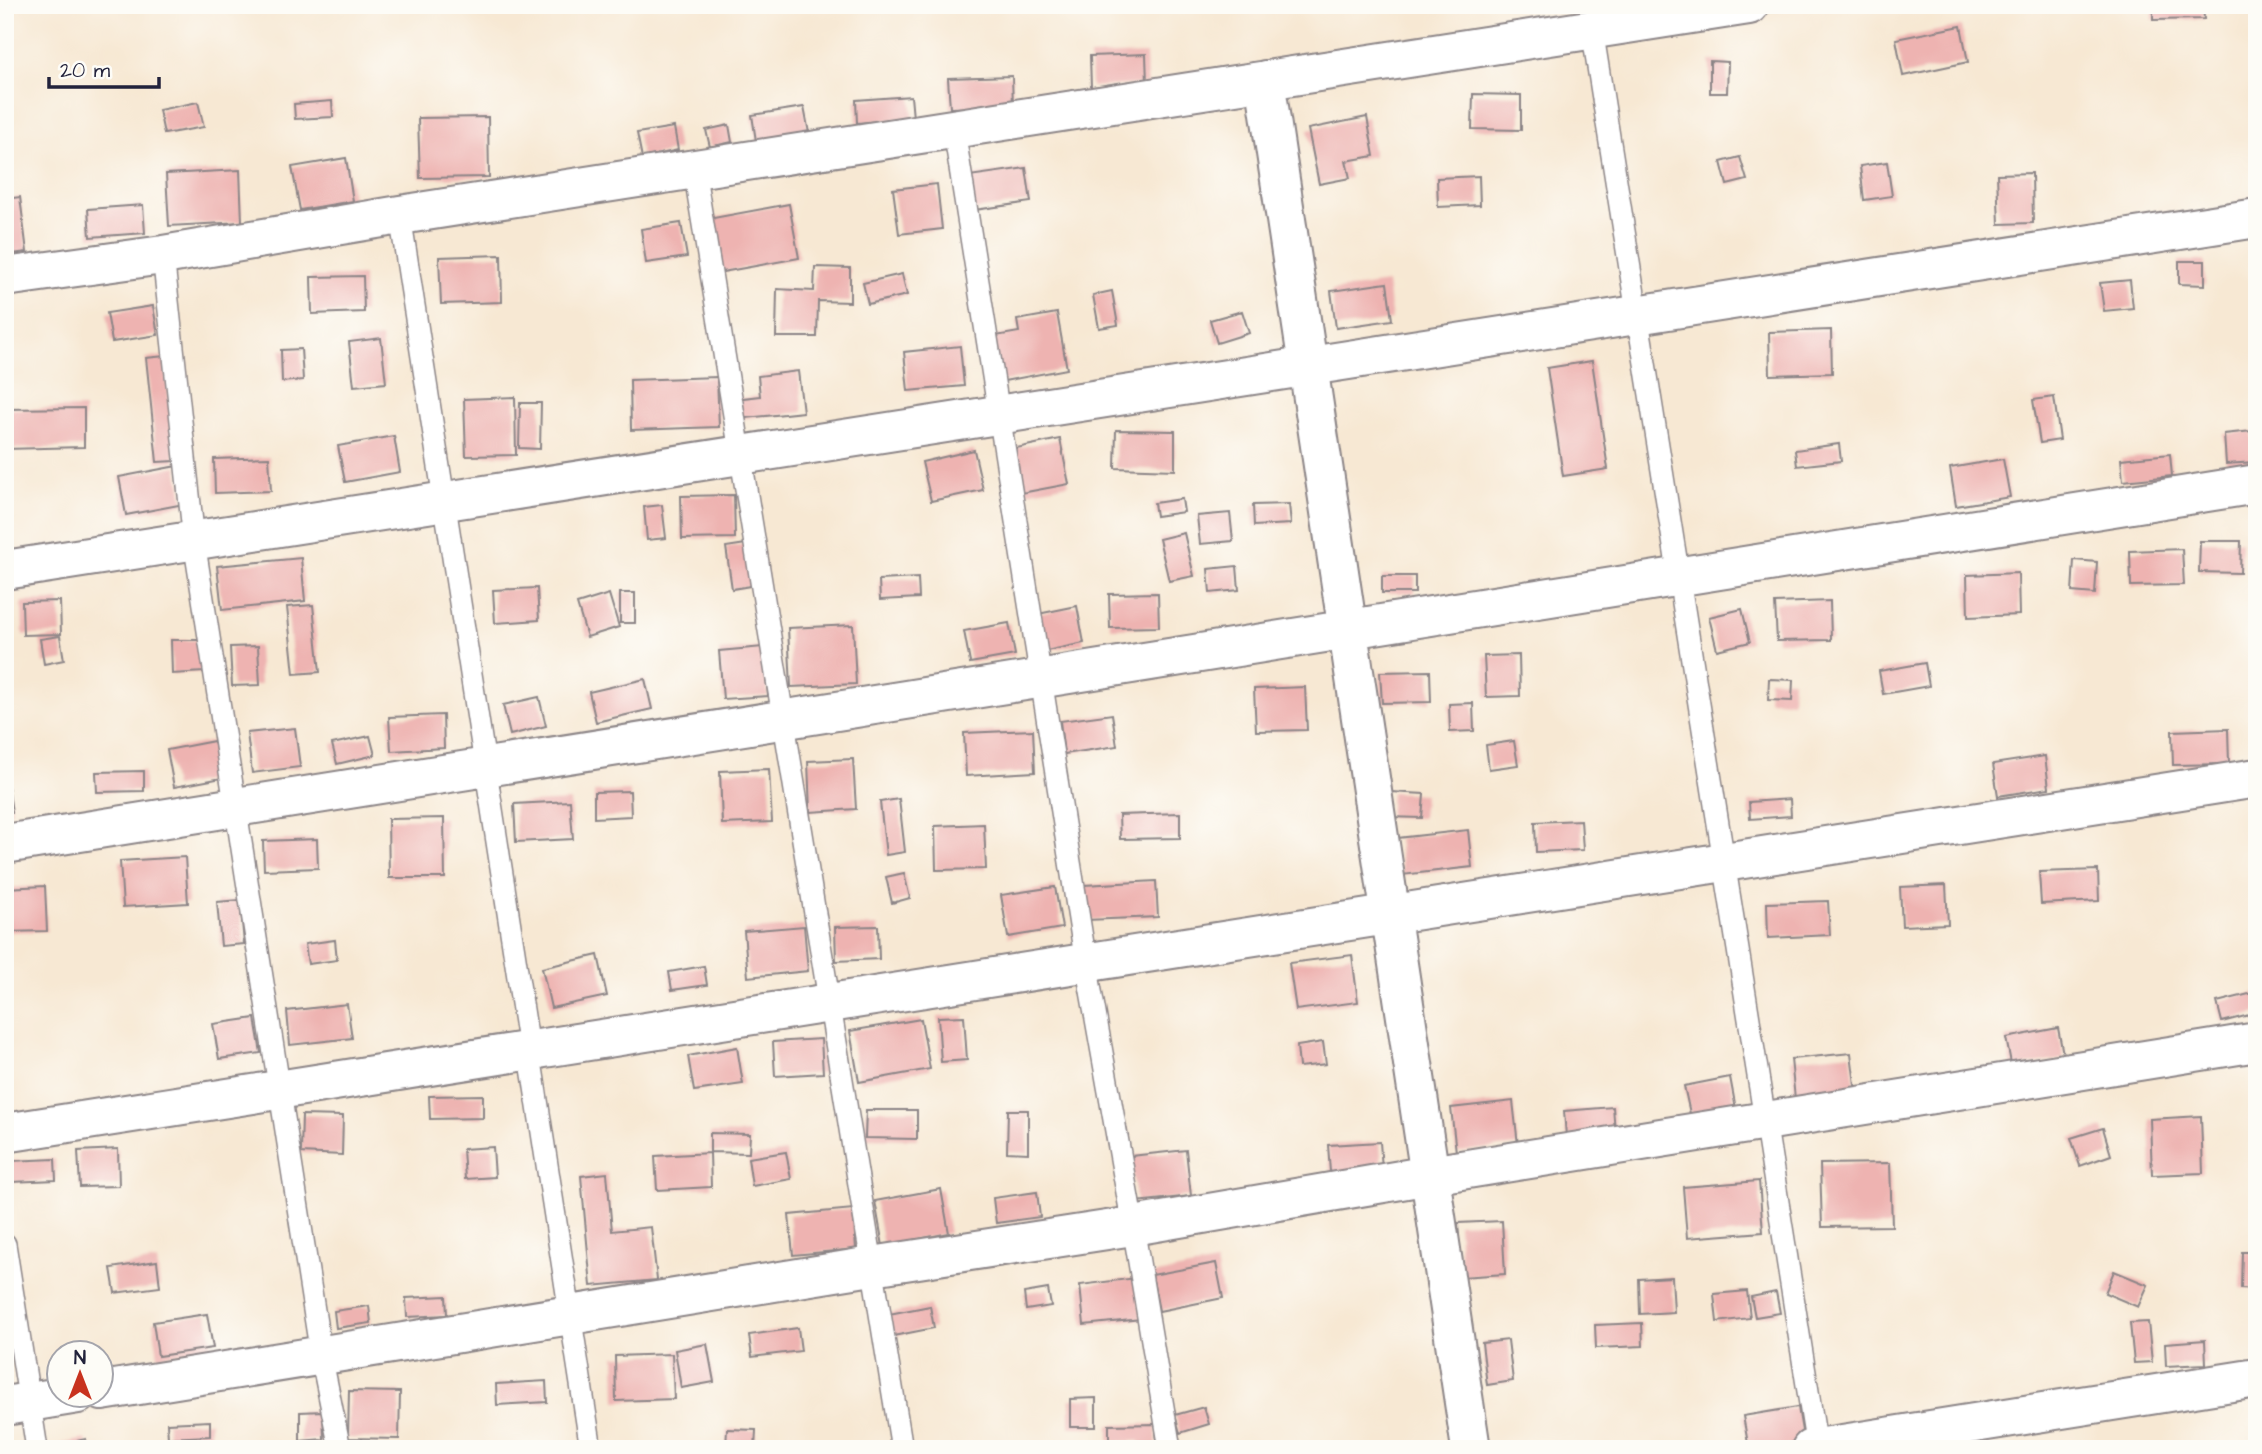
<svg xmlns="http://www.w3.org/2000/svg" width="2262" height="1454" viewBox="0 0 2262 1454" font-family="'Architects Daughter',sans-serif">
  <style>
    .building { fill: #eeb3b1 }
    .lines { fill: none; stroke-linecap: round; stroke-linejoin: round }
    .lane-casing { stroke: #8c8587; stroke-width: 24 }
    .street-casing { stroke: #8c8587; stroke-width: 42 }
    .lane { stroke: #fff; stroke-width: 21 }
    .street { stroke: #fff; stroke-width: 38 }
  </style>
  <rect width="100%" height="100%" fill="#fdfcf7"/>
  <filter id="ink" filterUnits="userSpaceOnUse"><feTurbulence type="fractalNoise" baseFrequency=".0143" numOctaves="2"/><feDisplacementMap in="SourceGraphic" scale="14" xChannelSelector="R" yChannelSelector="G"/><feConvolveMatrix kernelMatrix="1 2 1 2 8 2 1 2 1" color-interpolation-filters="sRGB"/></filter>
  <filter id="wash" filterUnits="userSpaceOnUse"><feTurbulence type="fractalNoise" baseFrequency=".00686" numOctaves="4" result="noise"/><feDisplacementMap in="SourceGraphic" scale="28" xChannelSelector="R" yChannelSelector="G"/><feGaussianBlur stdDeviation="1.57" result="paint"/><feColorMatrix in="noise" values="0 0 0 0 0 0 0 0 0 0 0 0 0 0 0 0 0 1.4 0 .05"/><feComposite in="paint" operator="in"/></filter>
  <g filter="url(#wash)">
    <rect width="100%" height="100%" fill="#f7e8d3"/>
    <g id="blocks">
      <path class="building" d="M1221,5H1241L1242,9L1221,11Z
        M2153,5H2203L2204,19L2153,20Z
        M1961,26L1968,62L1903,76L1896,39Z
        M1146,54L1147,84L1091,87L1090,56Z
        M1710,61L1728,62L1727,93H1710Z
        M1012,76L1013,106L950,108L948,78Z
        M1473,94L1521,95V130L1472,129Z
        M911,96L913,118L857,123L856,100Z
        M332,101L333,117L295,119L294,104Z
        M198,102L204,127L164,134L159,110Z
        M804,107L809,133L756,141L752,115Z
        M488,117L489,177L420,178L418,118Z
        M1367,117L1374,156L1346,161L1350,178L1319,184L1308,129Z
        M729,125L732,142L710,147L706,130Z
        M674,127L678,150L642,158L637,133Z
        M1740,157L1747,180L1727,185L1721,162Z
        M346,158L353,201L300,210L292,167Z
        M1887,162L1892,196L1864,200L1860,166Z
        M1026,168L1031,202L974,210L969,176Z
        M240,170L242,222L169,226L166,174Z
        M2032,173L2033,223L1999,224L1997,174Z
        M1479,176L1480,205L1438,207L1437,178Z
        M937,184L942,229L899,234L893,189Z
        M20,197L27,252L5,255V199Z
        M789,204L799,258L717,273L708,219Z
        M143,205L145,233L90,237L88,209Z
        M681,223L687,257L646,263L641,229Z
        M2257,252V294H2255L2249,253Z
        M501,255L502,302L441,304L439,257Z
        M2179,261H2205V285L2179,284Z
        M815,267L850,268V302L818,301L817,337H776L777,289L814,291Z
        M902,274L907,295L868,304L863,283Z
        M363,276L364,312L312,314L311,277Z
        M2130,280L2133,308L2104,311L2100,283Z
        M1387,283L1392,320L1336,328L1331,291Z
        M1112,291L1118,325L1099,328L1093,295Z
        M153,306L158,335L112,342L107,313Z
        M1242,311L1249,333L1217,343L1210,320Z
        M1057,313L1067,369L999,382L990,337L1019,332L1017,320Z
        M1831,330L1832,373L1770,375L1769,332Z
        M381,338L386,383L354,386L349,342Z
        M960,346L964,386L908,391L904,352Z
        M301,349L303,380L282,382L281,350Z
        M165,356L175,461L157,462L146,358Z
        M1592,361L1608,469L1563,476L1547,368Z
        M798,371L803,412L737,419L735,399L760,396L758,376Z
        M717,377L719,427L631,430L630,380Z
        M515,397L516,455L466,456L464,399Z
        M2054,397L2060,440L2040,443L2033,400Z
        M520,403H541L540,449L519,448Z
        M84,408V447L5,449V409Z
        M1116,430L1175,431V470L1115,468Z
        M2252,431L2255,462L2226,464L2224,434Z
        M394,436L400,472L345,482L338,446Z
        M1060,439L1069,484L1016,494L1007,450Z
        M1839,444L1841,461L1797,466L1795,450Z
        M974,450L983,490L931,501L922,462Z
        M2170,454L2172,476L2123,481L2121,459Z
        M269,457L271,491L215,493L214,459Z
        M2003,459L2010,497L1956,506L1950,468Z
        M177,466L184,504L126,515L119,477Z
        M734,495L735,538L682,539L681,496Z
        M1182,499L1184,512L1156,516L1154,503Z
        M1289,504L1291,524L1254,526L1253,505Z
        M662,505L666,538L647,540L644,507Z
        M1230,513L1233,541L1200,544L1197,516Z
        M1184,533L1194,576L1169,581L1159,539Z
        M2200,541H2241L2240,573L2199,572Z
        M746,544L751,586L732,589L726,547Z
        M2182,549L2184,585L2131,586L2130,551Z
        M301,558L305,601L222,610L217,566Z
        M2074,560L2097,562L2095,594L2072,592Z
        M1237,566L1239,590L1210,593L1208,569Z
        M2018,573L2019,615L1968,617L1967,575Z
        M1382,576H1415V593H1382Z
        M918,578L919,598L880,600L879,580Z
        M537,588L539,620L495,623L493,590Z
        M620,593H635V623H620Z
        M1158,593L1159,627L1110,628L1109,594Z
        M609,594L619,627L587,637L577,604Z
        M60,601L61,634L23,635L22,602Z
        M1830,601L1831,640L1777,641L1775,603Z
        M313,605L320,672L294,674L287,607Z
        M1077,606L1084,643L1046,651L1038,614Z
        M1742,609L1750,642L1717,650L1709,617Z
        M1009,623L1015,655L970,663L964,631Z
        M853,625L856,684L791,687L788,628Z
        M60,636L64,660L44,664L40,639Z
        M171,640H203L204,672L172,674Z
        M258,646L260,685L232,686L230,647Z
        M763,647L768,696L723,699L719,651Z
        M1519,655L1520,696L1486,697L1484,656Z
        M1925,663L1929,686L1883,694L1879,671Z
        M1430,671L1431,702L1382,703L1380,672Z
        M645,679L652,709L596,722L589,692Z
        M1769,679L1793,680L1792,701L1768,700Z
        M1305,687L1307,730L1256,731L1254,689Z
        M539,697L546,726L510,735L503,705Z
        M1473,703L1474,731L1450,732L1449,704Z
        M1112,714L1117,746L1064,754L1060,721Z
        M443,715L444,748L391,751L389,717Z
        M295,728L300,767L252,773L247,733Z
        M2228,729L2229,764L2173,765L2172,731Z
        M1033,730L1035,772L966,776L964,733Z
        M370,736L375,755L337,764L332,744Z
        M214,741L222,778L174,787L167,750Z
        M1514,741L1518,765L1489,769L1486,745Z
        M2045,756L2049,788L1998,796L1993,764Z
        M853,759L856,809L810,812L808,761Z
        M769,769L772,822L722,824L720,771Z
        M144,771V791L97,792L96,772Z
        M5,786H8L12,812H5Z
        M630,791L631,816L594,818V792Z
        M1391,792L1424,794L1422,818L1389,817Z
        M899,799L905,852L886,855L880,802Z
        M1790,799L1791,816L1750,819L1749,802Z
        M570,801L573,839L516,842L514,804Z
        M1180,813V838L1120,839L1119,815Z
        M444,818L445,878H389L388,819Z
        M1581,820L1583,850L1536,852L1535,822Z
        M984,824L986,869L936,870L935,826Z
        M1468,830L1472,867L1402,875L1398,838Z
        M317,839L318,868L264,870L263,841Z
        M185,857L188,903L123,907L120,861Z
        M2098,870L2099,901L2041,904L2039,872Z
        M904,873L910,898L892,903L886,877Z
        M1156,881L1158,917L1086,920L1084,885Z
        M1946,885L1948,924L1902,926L1900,887Z
        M45,886L47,931L5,932V888Z
        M1055,887L1062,928L1008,937L1001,895Z
        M240,900L244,944L221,946L217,902Z
        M1828,901L1830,935L1768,938L1767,903Z
        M804,926L808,971L748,977L744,931Z
        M878,926L879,959L836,961L835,927Z
        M335,940L337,960L308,964L305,944Z
        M598,955L607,996L551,1008L542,968Z
        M1352,955L1358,1002L1296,1010L1289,963Z
        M704,966L707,985L672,990L669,972Z
        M2257,992V1013L2222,1022L2217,1002Z
        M347,1004L352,1038L290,1045L287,1011Z
        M964,1016L967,1060L941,1062L938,1017Z
        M255,1018L261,1053L219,1059L213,1024Z
        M921,1019L930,1069L859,1082L850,1031Z
        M2058,1028L2064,1059L2012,1068L2006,1038Z
        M821,1039L823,1073L775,1076L773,1042Z
        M1323,1042L1326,1064L1299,1067L1297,1046Z
        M737,1047L743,1084L694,1091L688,1056Z
        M1851,1053L1856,1093L1795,1099L1791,1059Z
        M1730,1077L1736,1109L1691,1118L1684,1086Z
        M483,1095V1118L430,1119L429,1096Z
        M1513,1101L1518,1145L1456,1152L1451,1108Z
        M1613,1107L1615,1132L1566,1136L1564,1111Z
        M866,1110H917V1139L865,1138Z
        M1008,1110H1028V1153L1007,1152Z
        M302,1115L343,1116L342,1155L301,1153Z
        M2201,1116L2203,1173L2152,1175L2150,1119Z
        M2103,1128L2111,1155L2080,1166L2071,1138Z
        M710,1133L750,1134L749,1153L710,1152Z
        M1380,1142L1382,1169L1330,1172L1328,1145Z
        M493,1147L495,1177L465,1179L463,1149Z
        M118,1149L119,1186L80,1187L78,1151Z
        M1186,1150L1191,1196L1136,1202L1131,1156Z
        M786,1152L791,1179L752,1186L748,1158Z
        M710,1153L711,1187L657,1190L655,1156Z
        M55,1159L56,1180L11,1182L10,1161Z
        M1890,1163L1892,1226L1822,1227L1820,1164Z
        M607,1173L612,1231L651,1227L657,1280L591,1286L581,1176Z
        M1759,1181L1763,1232L1687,1238L1683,1187Z
        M941,1189L949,1233L883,1246L875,1201Z
        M1037,1192L1040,1217L996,1223L993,1198Z
        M853,1209L856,1249L793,1255L789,1215Z
        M1502,1221L1505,1274L1461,1277L1458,1223Z
        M2242,1252H2257V1289L2241,1288Z
        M157,1261L160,1287L115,1293L111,1268Z
        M1216,1263L1223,1298L1159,1311L1152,1275Z
        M2114,1271L2148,1285L2138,1307L2105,1293Z
        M1672,1277L1674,1312L1640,1314L1639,1279Z
        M1136,1278L1141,1319L1084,1325L1080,1285Z
        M1048,1289L1051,1306L1026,1310L1024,1293Z
        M1747,1291L1750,1318L1717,1322L1714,1294Z
        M1776,1292L1780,1313L1755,1317L1751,1297Z
        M446,1296L447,1315L407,1317L406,1298Z
        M369,1306L371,1323L336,1328L334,1311Z
        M930,1306L934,1328L893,1336L889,1314Z
        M207,1314L213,1348L158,1356L153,1322Z
        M2148,1322L2152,1362L2134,1363L2130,1323Z
        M1642,1323L1643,1346L1596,1348L1595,1325Z
        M798,1328L801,1351L752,1357L749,1335Z
        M1508,1340L1513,1381L1487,1385L1482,1343Z
        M2205,1340L2206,1364L2166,1366L2165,1343Z
        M707,1344L714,1382L681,1388L675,1350Z
        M672,1354L674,1399L616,1401L615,1356Z
        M546,1381L547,1402L497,1405L496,1384Z
        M349,1391L400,1392L399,1439L348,1438Z
        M1096,1398V1427H1070V1399Z
        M1204,1407L1209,1424L1180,1433L1175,1415Z
        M1798,1407L1804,1443L1770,1449H1749L1743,1416Z
        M323,1411L324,1439L300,1441V1412Z
        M210,1421V1436L168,1438L167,1423Z
        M1156,1424L1157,1449H1140V1441L1109,1442V1425Z
        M727,1429L756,1430L755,1449L726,1448Z
        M86,1439L88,1449H42V1448Z"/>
    </g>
  </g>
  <g filter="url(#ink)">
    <use href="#blocks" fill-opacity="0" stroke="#8c8587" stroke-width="2"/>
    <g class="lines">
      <g class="lane-casing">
        <path id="lane" d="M1592,29L1817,1448
          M954,130L1086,963L1133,1226L1170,1449
          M694,169L902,1449
          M400,215L591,1449
          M163,255L194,541L321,1355L340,1449
          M5,1244L37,1449"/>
      </g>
      <g class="street-casing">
        <path id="street" d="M1265,80L1471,1449
          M5,277L163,255L400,215L1749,5
          M5,570L2257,218
          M5,844L2257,484
          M5,1133L2257,778
          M102,1391L872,1266L1133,1226L1430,1175L2257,1042
          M5,1406L78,1394
          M1811,1449L2257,1378"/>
      </g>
      <use href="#lane" class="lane"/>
      <use href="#street" class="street"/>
    </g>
  </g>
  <rect width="2262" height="1454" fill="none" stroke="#fdfcf7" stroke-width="28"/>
  <g transform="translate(80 1374)"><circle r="33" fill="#fdfcf7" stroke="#a5a5ac" stroke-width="2"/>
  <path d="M0-5L12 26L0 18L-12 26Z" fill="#c8321e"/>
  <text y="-10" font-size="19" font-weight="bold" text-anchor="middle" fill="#22223b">N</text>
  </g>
  <path d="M49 77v10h110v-10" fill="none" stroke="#22223b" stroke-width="3.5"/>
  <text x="60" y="77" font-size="21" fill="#22223b" stroke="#fdfcf7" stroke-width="5" paint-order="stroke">20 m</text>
</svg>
